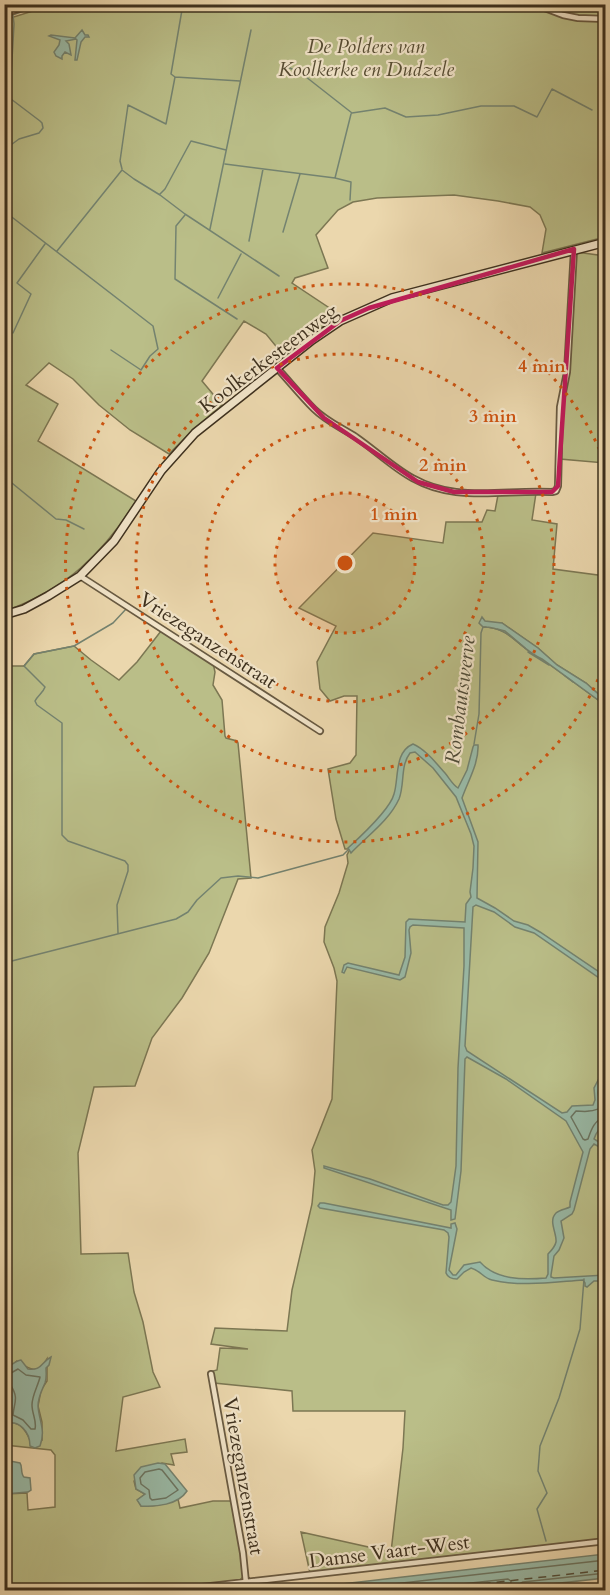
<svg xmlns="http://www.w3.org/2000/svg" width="610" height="1595" viewBox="0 0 610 1595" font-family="Cardo,serif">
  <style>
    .green { fill: #babe88; stroke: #7c7753; stroke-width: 1.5 }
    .water { fill: #99baa7; stroke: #748370; stroke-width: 1.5 }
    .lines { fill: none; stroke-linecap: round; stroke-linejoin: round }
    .shore { stroke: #6b7562; stroke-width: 1.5 }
    .stream { stroke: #748370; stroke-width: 1.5 }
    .ferry { stroke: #4f4c39; stroke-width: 1.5; stroke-dasharray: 8 6; stroke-linecap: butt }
    .street-casing { stroke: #685a42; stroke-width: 8 }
    .secondary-casing { stroke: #3d301e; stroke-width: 10 }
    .street { stroke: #f2e5ca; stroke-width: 4.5 }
    .secondary { stroke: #f2e5ca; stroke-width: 7 }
    .marked { fill: none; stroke: #c2185b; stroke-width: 4.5; stroke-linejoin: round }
    .ring { fill: none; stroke: #ce530f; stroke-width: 3; stroke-dasharray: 3 6 }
    .labels { text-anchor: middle; stroke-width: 4.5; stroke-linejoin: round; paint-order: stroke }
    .park-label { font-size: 20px; font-style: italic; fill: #564c33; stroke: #f2e5ca }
    .street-label { font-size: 20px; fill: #3d301e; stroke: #f2e5ca }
    .water-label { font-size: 21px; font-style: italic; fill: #4f4c39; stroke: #f2e5ca }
    .centre { fill: #ce530f; stroke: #f2e5ca; stroke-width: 3 }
    .ring-label { font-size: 18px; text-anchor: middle; font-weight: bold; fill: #ce530f; stroke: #f2e5ca; stroke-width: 4.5; stroke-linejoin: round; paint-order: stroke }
  </style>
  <rect width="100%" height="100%" fill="#ebd7ad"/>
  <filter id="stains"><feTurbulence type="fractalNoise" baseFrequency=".00333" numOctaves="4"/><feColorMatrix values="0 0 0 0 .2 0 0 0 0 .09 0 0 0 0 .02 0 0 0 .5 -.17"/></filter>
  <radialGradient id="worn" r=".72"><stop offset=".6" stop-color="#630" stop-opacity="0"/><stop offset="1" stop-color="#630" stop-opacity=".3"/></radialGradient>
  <path class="green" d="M55,4H530L554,13L605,20V237L542,253L546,229L540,215L530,207L498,201L454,195L377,198L353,202L338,210L316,235L328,268L295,278L292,283L340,315L309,336L284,356L266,334L244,321L202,381L222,405L193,430L169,454L130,430L99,405L73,379L49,363L26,385L58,404L38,441L136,501C102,555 66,589 5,611L4,20Z
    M538,5H604L601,17C575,17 561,13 538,5Z
    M576,252L605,256V463L560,459L561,415Z
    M536,493L532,520L557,524L553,569L605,576V700L586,683L557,665L538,648L502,623L483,627C511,627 519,649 542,659L605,705V1541L310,1573L301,1532L391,1552L403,1448L405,1411H293L292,1391L214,1383L213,1371L217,1370L220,1348L248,1349L211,1344L215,1328L287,1331L292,1290L312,1204L315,1171L312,1150L332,1099L337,981L334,968L324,942L325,927L339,893L348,863L347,855L350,849H345L336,819L328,769L350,763L356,755L357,696H344L330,701L320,689L317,662L336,626L299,608L373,533L443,543L446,522H482L487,510L495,511L498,495Z
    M161,631L213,663L215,672L213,685L222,700L225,736L226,738L237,741L238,743L251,878L238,879L209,953L182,998L152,1038L135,1086L94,1087L78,1153L81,1254L128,1253L134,1292L143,1322L153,1372L160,1387L123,1397L116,1451L185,1439L187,1452L171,1454L174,1465L162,1463L134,1481L136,1489L145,1494L138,1500L141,1506C154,1507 166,1504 178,1499L180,1508L213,1501H232L243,1566V1577L237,1582L163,1590H5V1494L27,1493L28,1510L55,1507V1455L51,1450L5,1445L4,1422L5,1424C19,1419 26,1430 31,1442L42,1440V1422L38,1406L41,1390L47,1381V1359C37,1376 29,1369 17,1361L9,1367L5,1368V666H24L34,654L74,646L91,660L119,680L137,662Z"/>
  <path class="water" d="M82,30L85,35H88L89,37H85L81,42L77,60H75L77,40L76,39L66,41L69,44L71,55L65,52L62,56V59L56,56L54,52L59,45L60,40L49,36L51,35L75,38Z
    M482,617L485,621L502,623L538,648L557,665L586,683L605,700V705L542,659C519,649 511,627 483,627L479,623Z
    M413,744C425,749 436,763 445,773C450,779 452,784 458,788L467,770L473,747L474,745H478C479,763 468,781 462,798L478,842L477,898L495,908L514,921L528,925L540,932L605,976V982L534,933L515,927L494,912L476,905L473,907L465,1046L467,1051L562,1113L567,1112L572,1106L593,1105L595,1100L594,1088L605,1067C606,1080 589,1094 605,1103C606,1111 606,1118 602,1125C599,1130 596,1132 594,1139L605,1146V1150L594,1144L590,1149L574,1210L572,1214L561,1221L564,1238L559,1250L554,1256L551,1275V1277L554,1278L605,1275V1281H594L587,1287L585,1286V1283L583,1280C554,1282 521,1287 492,1280C483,1278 480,1270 471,1268L464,1272L457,1279C452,1279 448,1278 446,1273L449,1237L448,1233L444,1230L320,1208L318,1206L320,1203H324L451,1228V1224L455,1223L457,1229L449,1270L453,1275H456L464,1265L480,1262C496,1280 523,1280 546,1278L548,1274V1254C551,1251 555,1247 556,1242C557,1233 548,1221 556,1213C559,1210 566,1209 570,1207V1202L583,1152L566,1121L506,1079L467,1057L465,1059L461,1171L455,1219L451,1220V1210L324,1168V1166L370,1179L443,1205H448L451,1202L456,1166L458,1068L464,966V928L413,925L410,927L409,930L411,953L405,977L400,980L347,967L344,973L342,972L344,965L348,963L399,975L405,957L406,922L409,919L465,922L466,904L471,897L470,892L473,868L474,846L471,834L456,797L433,768L415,752L410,753C400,766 405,784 399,799C389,821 367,836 351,853L348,848C360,837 390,810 394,794C399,778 394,752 413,744Z
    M51,1357L49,1365L46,1368C46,1373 47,1378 45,1383C42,1390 38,1397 38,1406C39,1421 46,1430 40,1446L35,1448L30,1446C30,1432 19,1419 5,1424V1413L10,1403L9,1395L5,1386V1368C11,1367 14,1361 21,1360L28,1369C42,1371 41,1362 51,1357Z
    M5,1460L20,1463C23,1467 20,1473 24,1477L30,1478L31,1490L28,1492L5,1494Z
    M158,1463L165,1464L187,1491C178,1505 156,1507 141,1506L137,1500L145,1494L136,1489L134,1475L141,1467Z
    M605,1554V1578L498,1590H289Z"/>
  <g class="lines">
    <path class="shore" d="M606,1108C599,1107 596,1111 589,1111C585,1112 581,1111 576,1111L571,1117L583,1139L585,1140L588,1139C591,1130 595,1118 606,1118
      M4,1374L11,1373L18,1369L26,1375L40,1377C38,1386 32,1395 32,1405C32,1414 37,1421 35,1429H31L23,1420L13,1415C14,1403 19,1398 11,1386L4,1384
      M159,1469L162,1470L178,1490L166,1498L152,1500L150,1498L149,1490L141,1484L140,1478L145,1472Z
      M341,1590L606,1560
      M406,1590L508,1579L511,1581L510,1590
      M517,1590L518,1585L523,1582L606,1573"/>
    <path class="stream" d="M183,4L171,74L175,77L240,81
      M4,18L44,4
      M283,65L301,73L352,113L385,108L406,117L438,115L481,106H514L537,117L552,89L592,110
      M4,150L19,139L39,133L43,128L42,123L40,121L11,99L10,95L14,24L13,15
      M225,164L335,178
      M122,169L120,161L128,105L166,124L175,77
      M160,194L165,189L191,141L226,150
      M350,200L351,182L335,178L351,114
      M4,211L153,326L158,349L150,356L141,370L111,350
      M185,215L176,226L175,279L237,319
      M210,229L251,30
      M283,232L300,174
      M249,241L263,169
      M57,251L122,170L134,179L160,195L185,214L279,276
      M218,298L241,254
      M13,333L31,294L17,283L45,244
      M4,480L7,479L56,519L66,520L84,529
      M497,629L505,631L525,648
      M528,652L549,665
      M565,676L573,682
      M597,699L606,705
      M474,744L479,714L481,633L483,627H486
      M118,933L117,905L128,871V865L125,861L68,841L62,835V723L37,705L35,701C38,695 43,693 45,687L24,666L34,654L74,646L113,623L127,608
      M4,963L176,919L188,912L197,900L221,878L238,876L258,878L343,855L348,850
      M546,1541L537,1509L547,1493L538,1471L540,1446L559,1398L580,1329L584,1279"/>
    <path class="ferry" d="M427,1590L606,1570"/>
    <g class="street-casing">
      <path id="street" d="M534,4L563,15L578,18L606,19
        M4,14L32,4
        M277,368C289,381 301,396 314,409C326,421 342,428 356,437C390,461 411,487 456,492C488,496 520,490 552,492L556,491L558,486L560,407L567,372L574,250
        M80,576L320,731
        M211,1374L243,1553L246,1583
        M176,1590L606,1541"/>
    </g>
    <g class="secondary-casing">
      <path id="secondary" d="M4,615L24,609L48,596L80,576L114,541L161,471L195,433L312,340L340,321L392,298L606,242"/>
    </g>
    <use href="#street" class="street"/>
    <use href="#secondary" class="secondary"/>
  </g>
  <path class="marked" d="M574,249L558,486L552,492H454L418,482L324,418L277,368L340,321L369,308Z"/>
  <circle cx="345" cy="563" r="70" fill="#ce530f" fill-opacity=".12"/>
  <g class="ring">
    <circle cx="345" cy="563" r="70"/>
    <circle cx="345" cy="563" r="139"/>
    <circle cx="345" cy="563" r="209"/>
    <path d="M605 663A279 279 0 1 1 605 463"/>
  </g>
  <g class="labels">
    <g class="park-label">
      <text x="366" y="53">De Polders van<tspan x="366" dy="23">Koolkerke en Dudzele</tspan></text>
    </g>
    <g class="street-label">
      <text transform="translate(268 358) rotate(-37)" y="7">Koolkerkesteenweg</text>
      <text transform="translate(208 640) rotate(33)" y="7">Vriezeganzenstraat</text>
      <text transform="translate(244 1476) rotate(80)" y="7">Vriezeganzenstraat</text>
      <text transform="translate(389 1551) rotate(-7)" y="7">Damse Vaart-West</text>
    </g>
    <g class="water-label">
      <text transform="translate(460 700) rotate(-83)" y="7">Rombautswerve</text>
    </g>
  </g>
  <circle cx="345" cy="563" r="9" class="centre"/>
  <g class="ring-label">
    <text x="542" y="372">4 min</text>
    <text x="493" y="422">3 min</text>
    <text x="443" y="471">2 min</text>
    <text x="394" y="520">1 min</text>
  </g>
  <rect width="610" height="1595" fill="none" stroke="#ebd7ad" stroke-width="24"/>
  <rect x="6" y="6" width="598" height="1583" fill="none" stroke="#3d301e" stroke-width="3"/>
  <rect x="12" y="12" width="586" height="1571" fill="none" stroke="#3d301e" stroke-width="1.5"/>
  <rect width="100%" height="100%" filter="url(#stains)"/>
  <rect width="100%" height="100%" fill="url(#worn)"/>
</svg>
